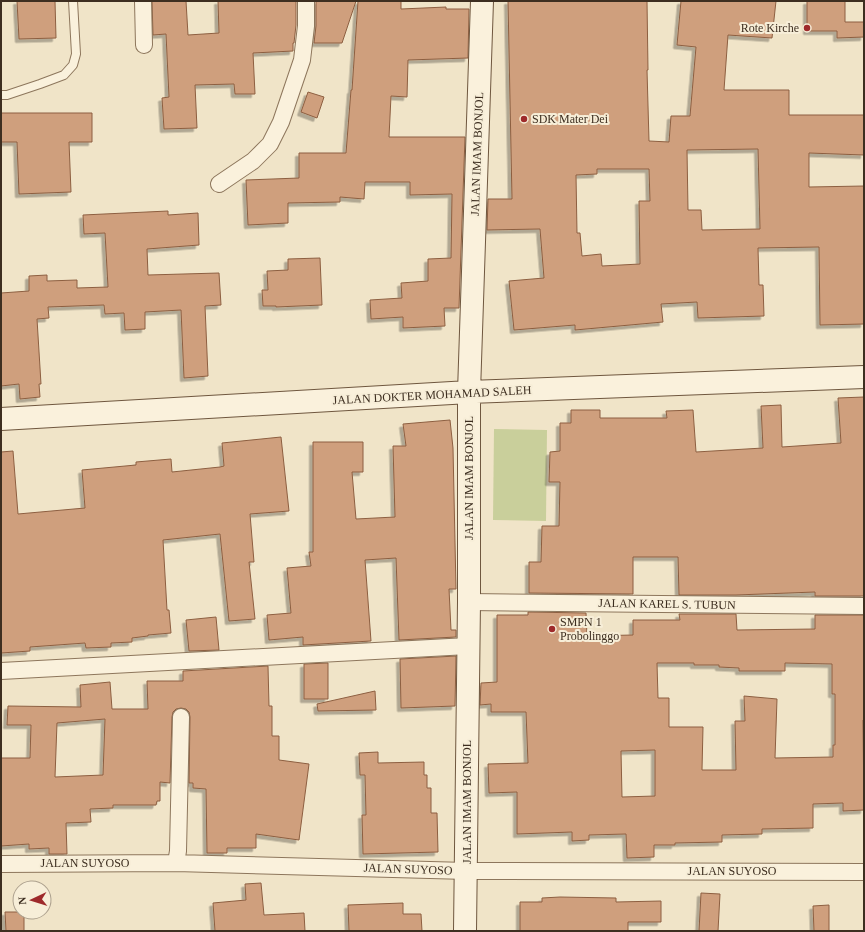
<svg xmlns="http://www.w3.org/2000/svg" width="865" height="932" viewBox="0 0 865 932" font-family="Georgia,serif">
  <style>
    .green { fill: #c9cf9b }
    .building { fill: #cf9f7d; stroke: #8d5f41; fill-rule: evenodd; filter: url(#shadow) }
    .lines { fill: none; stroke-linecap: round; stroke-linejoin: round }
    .lane-casing { stroke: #8d765c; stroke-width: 10 }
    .street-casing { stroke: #8d765c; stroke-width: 18 }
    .secondary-casing { stroke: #6f573f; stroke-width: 24 }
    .lane { stroke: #faf1dc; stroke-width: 8 }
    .street { stroke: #faf1dc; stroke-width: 16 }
    .secondary { stroke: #faf1dc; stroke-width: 22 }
    .poi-dot { fill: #9e2a2b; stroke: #f7eed8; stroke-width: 1.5 }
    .labels { text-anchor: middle; stroke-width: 4; stroke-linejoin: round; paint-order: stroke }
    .poi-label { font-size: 12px; fill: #3d2e20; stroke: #f7eed8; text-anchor: start }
    .street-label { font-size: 12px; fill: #3d2e20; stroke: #f7eed8 }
  </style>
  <defs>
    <filter id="shadow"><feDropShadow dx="-3.5" dy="3.5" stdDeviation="0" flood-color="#0004"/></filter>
  </defs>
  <rect width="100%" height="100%" fill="#f0e4c8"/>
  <path class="green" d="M494,429L547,430L546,521L493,520Z"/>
  <path class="building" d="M17,1H55L56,38L19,39Z
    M152,1H186L188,35L219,33L218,1H296V25L294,43H293V51L253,53L255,94H235L234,84L195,85L197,128L164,129L162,98L169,97L166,34L153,35Z
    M316,1H356L342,43H314L316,26Z
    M358,1H401V9L446,7V9H469L468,58L408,60L407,97L391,96L389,137H465L459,308H444L445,326L403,328V317L371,319L370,300L402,298L401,283L428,281V259L451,258L452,194L410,195V182H365L364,199L340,197V202L288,203V223L248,225L246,180L299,178V153H346L351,90H352Z
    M508,1H647L648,70H647L649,141L669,142L671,116H690L696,47L677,45L681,1H776L772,38L728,35L724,90H789V115H864V155L809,153V187L864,186V324L820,325L819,247L758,248L759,285H763L764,316L698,318L697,302L661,304L663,322L575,330V325L514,330L509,281L544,278L540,229L487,230L488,199H512ZM758,149L760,229L702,230L701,210H688L687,150ZM597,169H649L650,201H639L640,264L602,266L601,254L582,256L580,233H577L576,175L597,174Z
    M807,1H845V22H864V37L837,38V31H807Z
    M308,92L324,97L317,118L301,112Z
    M1,113H92V142H69L71,192L19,194L17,142H1Z
    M168,211V215L198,213L199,245L147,249L148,275L219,273L221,305L205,306L208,376L184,378L181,310L145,312V329L125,330L124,313L105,314L104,305L48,307L49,318L37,319L41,384H39L40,397L20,399L19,384L1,386V293L29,291V276L47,275V281L77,280V288L108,287L105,233L84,234L83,215Z
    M320,258L322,305L276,307V306H263L262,290H268L267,271L288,270V259Z
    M864,397V596H815V592L736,595H679L678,557H633V594L529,593V562H541L542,526H559L560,482H549L550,452L560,451V423H571V410H600V418H667L666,411L693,410L696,452L763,448L761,406L781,405L782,447L841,443L838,398Z
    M450,420L453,448L456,589H449L451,630H456V637L399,640L396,558L365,560L371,641L303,645V637L269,640L267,615L291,613L287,568L311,566L309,552H313V442H363V472H352L356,519L395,517L393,446H406L403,424Z
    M281,437L289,511L250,514L254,562H249L255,619L229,621L220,534L163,540L167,610H169L171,633L148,635V636L132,638V642L111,643V647L86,648L85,643L30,647V651L1,653V452L13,451L18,514L85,508L82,470L136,465V462L171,459L172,472L220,467L224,466L222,443Z
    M528,612L586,613L587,636L633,635V620H680L679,614H736L737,630L815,629V615H864V720H863L864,810L843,811V803L813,804V828L762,829V834L722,835V842L675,843V845H654V857L627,858L626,834L589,835V840L572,841V832L517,834V792L489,793L488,764L528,763L526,712H491V704L480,705L481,683L497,682V615H528ZM657,663H694V665H719V667L739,668V671H785V663L832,664V694H835V745H833V757L775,758L777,699L744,696L745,721H735L736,770H702L703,727H669V698H658ZM655,750V796L622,797L621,751Z
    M216,617L219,650L189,651L186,620Z
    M456,656L455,706L401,708L400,659Z
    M328,663V699H304V664Z
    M268,666L269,706H272V736H279V760L309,764L299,840L256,834V848H227V853H207L206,789L193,788V783H189L190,717L189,712L186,709L181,708L176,709L173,712L172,717L170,783L160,782V801H157L156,805H113V808L90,809L91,822L66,823L67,854H49V848L29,849V844L1,846V758H30L31,725H7L8,706L81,707L80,685L110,682L112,709H148L147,681H183V671ZM105,719L103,775L55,777L57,723Z
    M375,691L376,710L318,711L317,704Z
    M378,752V763L424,762V775H427V788H431V813H437L438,852L363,854L362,815H366L365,775H360L359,753Z
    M261,883L264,915L304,913L305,931H215L213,903L246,900L245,884Z
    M701,893L720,894L718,931H699Z
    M560,897L616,898V902L661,901V922H628V931H520V902H542V898Z
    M403,903V914H421L422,931H349L348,905Z
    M829,905V931H814L813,906Z
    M5,912H24V931H6Z"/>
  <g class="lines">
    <g class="lane-casing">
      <path id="lane" d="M1,95H7L40,84L64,75L73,65L76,54L73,1"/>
    </g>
    <g class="street-casing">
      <path id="street" d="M143,1L144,45
        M219,184L253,161L270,144L281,122L302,60L306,26V1
        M469,602L864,606
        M1,671L468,646
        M176,863L178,851L181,717
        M1,864L176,863L467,871L864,872"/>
    </g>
    <g class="secondary-casing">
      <path id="secondary" d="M1,419L469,392L864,377
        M465,931L469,602V392L482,1"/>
    </g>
    <use href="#lane" class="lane"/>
    <use href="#street" class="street"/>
    <use href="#secondary" class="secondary"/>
  </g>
  <g class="poi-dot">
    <circle cx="807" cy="28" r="4"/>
    <circle cx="524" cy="119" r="4"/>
    <circle cx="552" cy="629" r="4"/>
  </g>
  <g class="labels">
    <g class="poi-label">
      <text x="799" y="32" text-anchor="end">Rote Kirche</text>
      <text x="532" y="123">SDK Mater Dei</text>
      <text x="560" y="626">SMPN 1<tspan x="560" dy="14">Probolinggo</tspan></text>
    </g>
    <g class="street-label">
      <text transform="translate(477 154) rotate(-88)" y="4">JALAN IMAM BONJOL</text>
      <text transform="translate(432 395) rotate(-3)" y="4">JALAN DOKTER MOHAMAD SALEH</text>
      <text transform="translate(469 478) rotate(-90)" y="4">JALAN IMAM BONJOL</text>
      <text transform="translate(667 604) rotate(1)" y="4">JALAN KAREL S. TUBUN</text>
      <text transform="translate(467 802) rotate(-90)" y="4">JALAN IMAM BONJOL</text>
      <text x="85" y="867">JALAN SUYOSO</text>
      <text transform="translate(408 869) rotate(2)" y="4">JALAN SUYOSO</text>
      <text x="732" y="875">JALAN SUYOSO</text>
    </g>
  </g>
  <rect width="865" height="932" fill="none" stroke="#3d2e20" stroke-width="4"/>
  <g transform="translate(32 900) rotate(266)"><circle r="19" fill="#f7eed8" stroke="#ada18e"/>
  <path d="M0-3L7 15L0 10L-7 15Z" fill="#9e2a2b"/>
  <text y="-6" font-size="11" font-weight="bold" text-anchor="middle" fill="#3d2e20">N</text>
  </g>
</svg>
